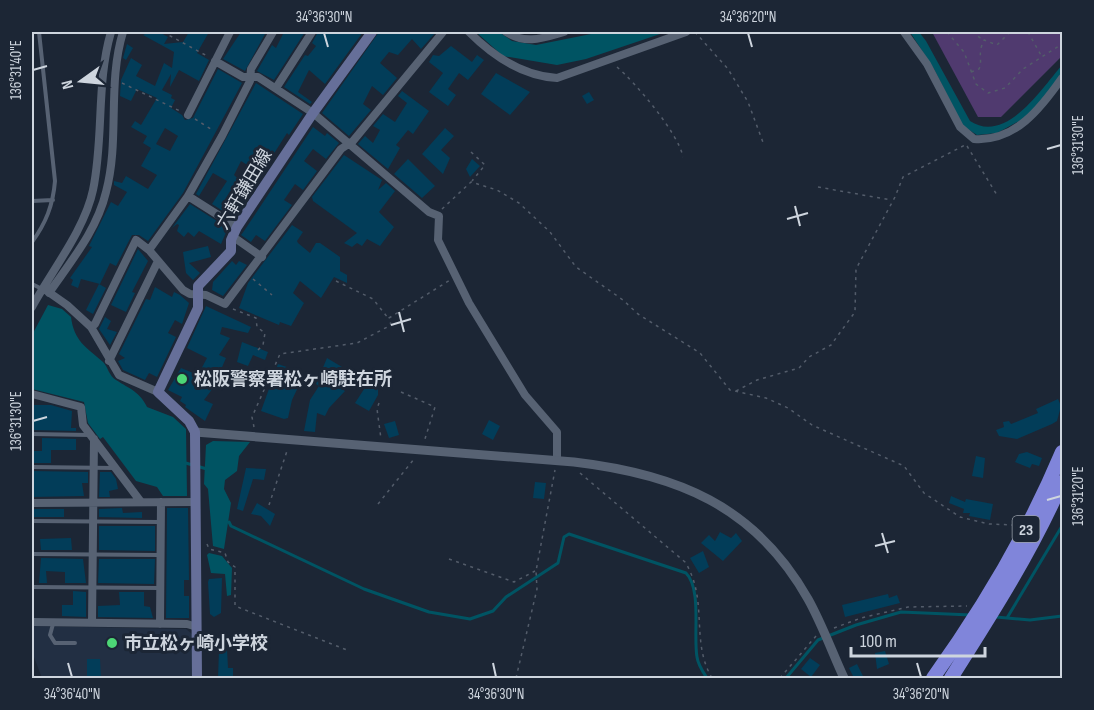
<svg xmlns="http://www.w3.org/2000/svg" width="1094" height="710" viewBox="0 0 1094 710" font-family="'Sofia Sans Condensed','Noto Sans JP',sans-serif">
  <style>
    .built { fill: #222f43 }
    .green { fill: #503a6f }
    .water { fill: #005463 }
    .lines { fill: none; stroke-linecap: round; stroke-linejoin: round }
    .stream { stroke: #005463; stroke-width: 3 }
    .building { fill: #023d59; fill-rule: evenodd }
    .path { stroke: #535c6a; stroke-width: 1.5; stroke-dasharray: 3 4.5; stroke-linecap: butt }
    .service { stroke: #576273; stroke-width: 4 }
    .minor { stroke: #576273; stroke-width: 8 }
    .tertiary { stroke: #576273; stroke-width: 9 }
    .secondary { stroke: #666f99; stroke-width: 10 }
    .trunk { stroke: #8085da; stroke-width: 14 }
    .ticks { fill: none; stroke: #ced5de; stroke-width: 2 }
    .poi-dot { fill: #4dd676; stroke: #1c2635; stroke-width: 2 }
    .labels { text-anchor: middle; stroke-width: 6; stroke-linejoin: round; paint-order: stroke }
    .shield { fill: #1c2635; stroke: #99a0ab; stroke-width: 1.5 }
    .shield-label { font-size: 16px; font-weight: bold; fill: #ced5de }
    .street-label { font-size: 18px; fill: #ced5de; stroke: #1c2635 }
    .poi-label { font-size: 18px; font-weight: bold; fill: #ced5de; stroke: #1c2635; text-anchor: start }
    .neatline { fill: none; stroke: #ced5de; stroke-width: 2 }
    .ticks-label { font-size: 15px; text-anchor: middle; fill: #ced5de }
  </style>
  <rect width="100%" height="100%" fill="#1c2635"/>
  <path class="built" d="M32,626L186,629L192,634V678H42L32,652Z"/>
  <path class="green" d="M932,32H1062V56L1001,117H978Z"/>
  <path class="water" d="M476,32H499L512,41L536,45L601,32H666L586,59L557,65L503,56Z
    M910,32H919L926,41L970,121C1006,145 1043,87 1062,65V73L1030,115L997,133L977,135L963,126L934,69Z
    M48,305L62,309L71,317C74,341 86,347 103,362C108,367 109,376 116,380C130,389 140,392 147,407L173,417L186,429L187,496H163L157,487L136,481L103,437L100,439L88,423L84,402L32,389V335Z
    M213,441L250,442L239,456L237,471L225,480L224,489L231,503L224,549L213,546L208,489L204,484L206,445Z
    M209,553L222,556L232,568L231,595L227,596L225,574L211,573L207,555Z
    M147,635L179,637L177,652H147Z"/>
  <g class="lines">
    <path class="stream" d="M182,462L207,469
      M229,522L231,526L364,589L429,612L470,619L493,611L506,597L558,563L564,537L569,534L686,573C702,589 693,635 697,657C698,665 703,672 707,678
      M996,617L1030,620L1062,616
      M1007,618L1062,526
      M786,678L818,640L856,625L901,612L971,615"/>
  </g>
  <path class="building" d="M150,32H159L168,37L164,44L183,42L189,32H209L197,53L209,60L199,81L179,70L170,87L171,74L162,90L172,95L171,98L175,100L171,108L182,115L185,120L193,118L218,69L242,83L183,193L148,241L139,235H132L116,266L110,263L100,284L81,279L78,288L71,285L73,280L70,278L92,247L89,246L111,202L118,206L127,192L114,185V181L122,183L126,176L148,189L157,175L141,166L151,148L143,143L147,136L131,127L135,121L141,125L157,98L137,89L131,101L120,96L121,80L131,58L142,65L136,76L155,86L164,63L172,68L174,52L143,35ZM165,128L178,136L170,151L156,144Z
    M241,32H266L245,71L223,59Z
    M284,32H305L274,80L257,71L272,45L276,48Z
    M318,32H363L325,84L309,70L298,92L312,102L310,104L284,87L305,55L308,56L316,46L312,43Z
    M379,32H436L421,49L412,39L398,55L389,52L380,63L397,78L383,95L372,86L363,104L371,110L349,136L322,113Z
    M127,44L133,48L126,60L123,58Z
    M451,46L472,62L477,55L484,60L468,80L459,73L448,89L456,95L448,106L429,92L443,73L429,62L433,55L439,56Z
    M496,73L530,92L510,115L481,94Z
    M256,83L303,114L289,135L287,133L261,174L241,161L234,175L252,192L234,218L212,204L227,181L213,173L199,196L196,194Z
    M402,91L429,111L413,134L408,130L396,145L400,148L388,169L358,144L365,136L373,143L380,130L373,126L383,114L395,122L407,103L398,96Z
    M589,92L594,100L587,104L582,96Z
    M313,127L325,136L327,133L339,143L326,159L313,149L304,161L317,171L303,190L295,184L284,200L292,205L265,241L256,235L251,242L241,235L244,231Z
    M445,128L454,136L441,150L450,158L443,174L422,154Z
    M344,155L382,180L378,190L386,183L395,191L379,212L394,227L380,246L367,239L362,246L357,243L352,247L344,243L357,233L313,201L312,197Z
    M408,159L435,186L422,198L394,174Z
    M472,159L480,166L470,177L466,169Z
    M190,204L228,228L221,244L199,231L194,237L188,232L184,237L177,231L179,225L177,224L172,228Z
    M292,225L303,232L297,241L298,243L310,253L316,243H320L340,257V271L347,275V283L334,277L321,298L300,281L293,293L304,303L291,326L280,322L279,325L239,308L248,283Z
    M208,246L211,257L189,263L200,273L193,280L186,273L183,252Z
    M138,249L148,261L132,292L135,293L126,312L111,305Z
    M232,261L236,265L239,261L247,265L223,296L212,290L213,282Z
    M99,284L106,288L93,314L86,310Z
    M155,287L172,297L174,292L180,295L189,303L182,324L175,320L168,333L176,337L157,377L149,373L145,380L123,370L118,361L125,358L119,354L146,299L150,300Z
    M206,306L251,327L248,333L222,327L220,334L230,338L219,355L226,358L213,388L204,400L213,404L205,421L185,407L186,405L180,401L182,397L168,390L181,368L198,375L207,358L187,348Z
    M105,317L111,321L107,329L117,332L110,345L99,329Z
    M242,342L268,352L265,360L253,355L248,366L237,362Z
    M327,358L342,367L332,383L345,391L329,408L325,416L317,413L315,432L304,431L310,400L319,386L316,384Z
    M278,364L301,372V381L292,400L288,418L284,419L261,411Z
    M368,383L378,388V395L369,411L355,403Z
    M1058,399L1061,406L1057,421L1052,424L1017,439L999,436L996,430L1004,427L1003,422L1009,421L1011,424L1038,413L1036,409Z
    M32,405H51L72,411L71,428H76V431L32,430Z
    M489,420L500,426L493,440L482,434Z
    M395,421L399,435L389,438L384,424Z
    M42,438L76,439V450H51V463H34V451H42Z
    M1027,452L1042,458L1039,466L1032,464L1030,468L1015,462L1019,454Z
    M976,456L985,458L983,478L972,476Z
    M246,468L266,469L264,480L253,479L243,511L237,509Z
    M32,471L88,472V483H82L84,496L32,497Z
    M100,472H111L116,479L118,489L109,491L110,497H99Z
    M535,482L546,483L544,499L533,498Z
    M951,496L965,502L966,499L993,504L990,520L969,516L970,513H963L964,509L949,503Z
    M257,503L275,514L270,526L261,516L251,514Z
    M122,508L123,513L142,512V518L99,517V509Z
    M167,508H188L189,580H184V596H189V618H166Z
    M32,509H64V517H32Z
    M99,526H155V551L99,550Z
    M720,532L731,538L736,533L742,541L723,561L701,543L709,535L715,541Z
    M71,538L72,550H41L40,539Z
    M703,551L709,567L699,573L690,558Z
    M41,558L83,559L86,583H65V572L46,571L47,583H39Z
    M99,559H155L154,584L98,583Z
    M222,578L221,613L214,617L210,614L208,582L209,579Z
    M73,591L86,592V617L62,616V605H73Z
    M119,592H144V606L150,607L153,618L98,617V606L120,605Z
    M888,594L889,598L897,595L900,603L845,617L842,605Z
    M227,649L228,668H233V677L218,678L219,650Z
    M885,651L889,664L877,669L875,653Z
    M810,658L820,665L811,677L801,669Z
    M87,659H100L101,678H87Z
    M857,664L863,676L854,678L849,668Z"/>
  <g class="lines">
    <path class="path" d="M163,32L209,57
      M695,32L728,69L748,102L764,145
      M947,32L964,52L976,84L988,93L1005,88L1023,69L1062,44
      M972,32L983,40
      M1028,32L1042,57
      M617,67C635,82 679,134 683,157
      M971,72L979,69C983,60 977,54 984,40L997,45L1010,32
      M122,83L180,111
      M195,119L214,131
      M967,146L997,195
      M471,152L485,165L472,181
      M818,187L891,200
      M442,209L471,182L497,190L519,203L550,232L576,267L623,300L638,314L700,353L730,390L766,398L788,408L812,425L904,466L924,493L960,517L989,524L1014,525
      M253,279L272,295
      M336,281L373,299L388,318
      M233,309L256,318L257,327L265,333L263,345L256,352
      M736,391L757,380L799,368L809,357L831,345L855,312L856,269L895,197L903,177L967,144
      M401,392L435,407L424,442
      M379,403L377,409L381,439
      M254,427L252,417L280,354L357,343L391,325L389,318L450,280
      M580,473L685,562C709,600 690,641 712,678
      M378,504L414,459
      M269,505L288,448
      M207,544L209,549L225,553L228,562L235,567V606L347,650
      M449,559L514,582L535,571
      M834,628L861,618L908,607L967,606
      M516,678L537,589L536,571L555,470
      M780,678L816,636"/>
    <path class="service" d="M32,201L53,200
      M32,242C46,223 53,205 55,181L39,32
      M32,284L42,289
      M32,434L90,435
      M32,467L115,468
      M32,521L160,522
      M32,554L159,555
      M32,587L159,588
      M53,624L50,635L55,643H75"/>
    <path class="minor" d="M273,32L251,69L250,81L222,136L188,196L149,250L183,290L190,294L206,295L225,304L341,149L353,141L443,32
      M469,32C493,56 522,76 557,78L686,32
      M506,32C526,45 543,38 564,32
      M904,32L927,64L960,127L974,139C1015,142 1041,108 1062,78
      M215,61L243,77H258L313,113L429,212L439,216L438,240L469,303L525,395L557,432V460
      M276,88L312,32
      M188,115L230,32
      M188,196L237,227
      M232,236L262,257
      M47,291L67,305L91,327L119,375L158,392
      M49,293C71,261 97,230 106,192C120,140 107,84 123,32
      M32,307C51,272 85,229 93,190C104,138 96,83 111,32
      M91,327L95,324L136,240L149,250
      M109,361L158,261
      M32,394L81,407L83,425L141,502
      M32,503L196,502
      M32,622L187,624L197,627
      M92,623L94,439
      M160,624L161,502"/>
    <path class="tertiary" d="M195,432L574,462C676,474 755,505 808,599C822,624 832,652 844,678"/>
    <path class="secondary" d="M197,678L195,432L189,421L158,392L198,308V286L231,251V240L237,227L313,113L372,32"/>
    <path class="trunk" d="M933,678C984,607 1028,533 1062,452
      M951,678C991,615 1032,551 1062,482"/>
  </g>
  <path class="ticks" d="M324,33L328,47M748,33L752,47M33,70L47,66M1047,149L1061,145M795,206L800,226M787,219L808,213M399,312L404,332M391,325L411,319M33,421L47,417M1047,500L1061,496M882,533L888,553M875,546L895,541M68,663L72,677M493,663L496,677M917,663L921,677"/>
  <g class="poi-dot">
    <circle cx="182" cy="379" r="6"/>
    <circle cx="112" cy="643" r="6"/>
  </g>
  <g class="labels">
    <rect class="shield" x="1012.5" y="516" width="27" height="26" rx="4.5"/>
    <g class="shield-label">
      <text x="1026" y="535">23</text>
    </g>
    <g class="street-label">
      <text transform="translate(244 189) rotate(-59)" y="6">六軒鎌田線</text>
    </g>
    <g class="poi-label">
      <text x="194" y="385">松阪警察署松ヶ崎駐在所</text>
      <text x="124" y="649">市立松ヶ崎小学校</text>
    </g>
  </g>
  <rect width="1094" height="710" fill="none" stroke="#1c2635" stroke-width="66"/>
  <g transform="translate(81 81) rotate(255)" stroke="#1c2635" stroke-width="4.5" paint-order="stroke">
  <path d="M0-4.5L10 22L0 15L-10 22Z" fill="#ced5de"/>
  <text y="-9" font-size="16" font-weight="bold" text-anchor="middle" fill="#ced5de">N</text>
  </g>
  <path d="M851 647v9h134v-9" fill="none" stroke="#ced5de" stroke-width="3"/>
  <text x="860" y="647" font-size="18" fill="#ced5de" stroke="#1c2635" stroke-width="4.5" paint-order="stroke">100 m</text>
  <rect x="33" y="33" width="1028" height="644" class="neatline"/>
  <g class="ticks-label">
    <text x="324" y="22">34°36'30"N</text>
    <text x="748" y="22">34°36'20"N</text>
    <text transform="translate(16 70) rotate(-90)" y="5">136°31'40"E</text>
    <text transform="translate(1078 145) rotate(-90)" y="5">136°31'30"E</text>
    <text transform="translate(16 421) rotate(-90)" y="5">136°31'30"E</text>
    <text transform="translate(1078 496) rotate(-90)" y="5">136°31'20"E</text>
    <text x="72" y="699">34°36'40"N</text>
    <text x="496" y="699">34°36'30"N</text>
    <text x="921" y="699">34°36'20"N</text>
  </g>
</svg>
